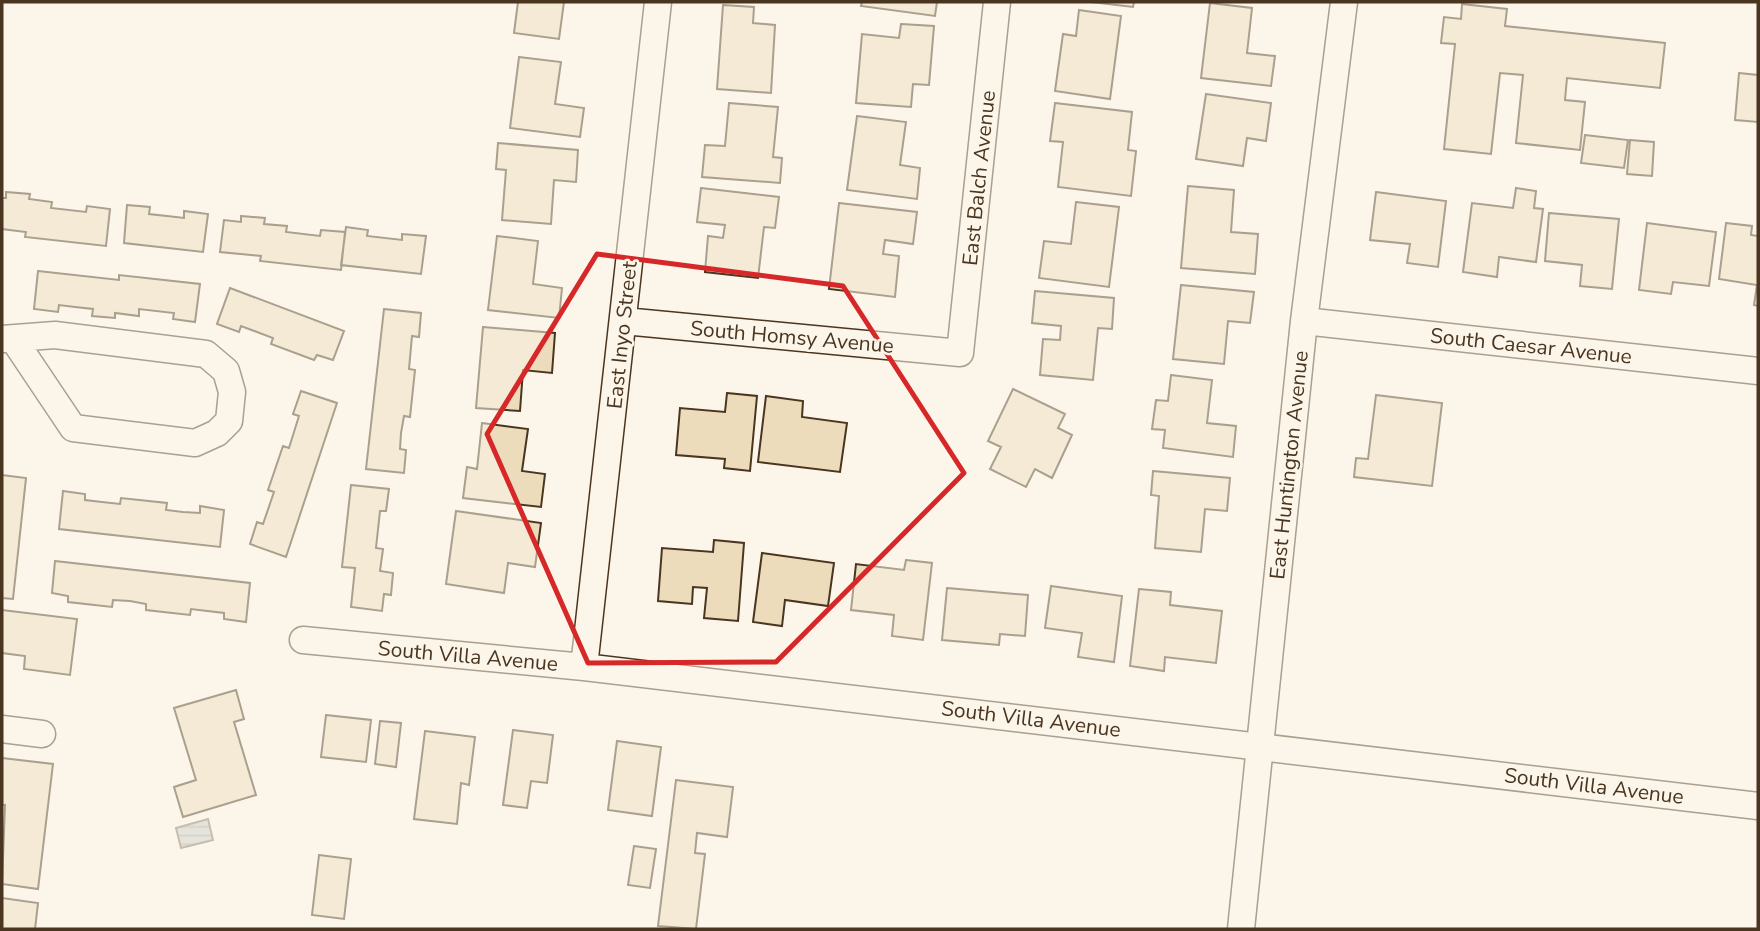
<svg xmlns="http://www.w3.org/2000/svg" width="1760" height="931" viewBox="0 0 1760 931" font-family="'Nunito Sans',sans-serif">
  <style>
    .water { fill: url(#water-rules); stroke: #887966; stroke-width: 2 }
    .building { fill: #ecdcbc; stroke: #4a3520; stroke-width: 2 }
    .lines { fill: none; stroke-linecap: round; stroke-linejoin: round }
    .minor-casing { stroke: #4a3520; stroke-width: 29 }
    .minor { stroke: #fbf6e9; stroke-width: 26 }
    .marked { fill: none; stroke: #d62828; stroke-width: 5; stroke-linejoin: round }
    .labels { text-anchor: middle; stroke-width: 5; stroke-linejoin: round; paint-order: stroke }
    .street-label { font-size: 21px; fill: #4a3520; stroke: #fbf6e9 }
  </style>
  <defs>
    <pattern id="water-rules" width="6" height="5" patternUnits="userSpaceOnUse" patternTransform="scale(1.75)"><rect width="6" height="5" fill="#c9cecd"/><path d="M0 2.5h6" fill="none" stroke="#a5a8a6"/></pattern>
  </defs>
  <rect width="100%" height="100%" fill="#fbf6e9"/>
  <path class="water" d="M208,819L213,840L181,848L176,828Z"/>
  <path class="building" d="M518,2H564L559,39L514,33Z
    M862,2H937L935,16L861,6Z
    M1091,2H1134L1133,7Z
    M1210,3L1252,8L1247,53L1275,56L1271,86L1201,78Z
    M1462,4L1507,9L1505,26L1665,43L1660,88L1567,78L1565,100L1585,102L1580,150L1516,143L1523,75L1500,73L1491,154L1444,149L1455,44L1441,43L1444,17L1461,19Z
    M723,5L754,7L753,23L775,25L771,93L717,89Z
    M1079,10L1121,16L1110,99L1055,91L1063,34L1076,36Z
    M901,24L934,26L929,85L913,84L911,107L856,103L862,34L899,38Z
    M519,57L561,62L555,104L584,108L580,137L510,128Z
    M1739,73L1758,75V122L1735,120Z
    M1206,94L1271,103L1266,141L1247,138L1243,166L1196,159Z
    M729,103L778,107L773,157L782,158L780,183L702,177L705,145L725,146Z
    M1055,103L1132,112L1128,150L1136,151L1131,196L1058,187L1063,142L1050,141Z
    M857,116L906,122L900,165L920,168L917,199L847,190Z
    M1585,135L1628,140L1624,168L1581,163Z
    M1630,140L1654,142L1652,176L1627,174Z
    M498,143L578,150L576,182L554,180L551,224L502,220L506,170L496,169Z
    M1188,186L1234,190L1231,232L1258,234L1255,274L1181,268Z
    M701,188L779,197L775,228L764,227L758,278L705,272L708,236L723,238L725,225L697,222Z
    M1516,188L1536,191L1534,208L1543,209L1536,262L1499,257L1497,277L1463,272L1472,203L1513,208Z
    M6,192L30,194L29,199L52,202L51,208L86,212L87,206L110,209L106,246L25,237L26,232L2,229V198H6Z
    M1376,192L1446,201L1438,267L1407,263L1410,244L1370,240Z
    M1076,202L1119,207L1109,287L1039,278L1044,241L1071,244Z
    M839,203L917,212L913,244L885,240L883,254L899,256L895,297L829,289Z
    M127,205L150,207L149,214L167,216L184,218V211L208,214L203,252L124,243Z
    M1549,213L1619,219L1612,289L1580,286L1582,265L1545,261Z
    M241,216L265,218L264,224L287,226L286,232L320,236L321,230L345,232L341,270L260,261L261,256L220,252L224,220L241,222Z
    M1647,223L1716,232L1709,286L1673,282L1671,294L1639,290Z
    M1726,223L1752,226L1751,235L1758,236V306L1754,305L1757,285L1719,279Z
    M346,227L368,230L367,236L402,240V234L426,236L421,274L341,265Z
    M497,236L538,241L533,284L562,288L559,318L488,310Z
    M38,271L119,280V275L200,284L195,322L173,319L174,313L139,309V316L115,313V318L92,316L93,309L75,307L59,305L58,312L34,309Z
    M1181,285L1254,292L1250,323L1228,321L1224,364L1173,359Z
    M230,288L344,331L333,360L317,355L314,360L271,344L273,338L241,326L239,332L217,324Z
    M1035,291L1114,298L1112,329L1098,328L1093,380L1040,375L1043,339L1060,340L1061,326L1032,323Z
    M384,309L421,313L419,337L412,336L409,369L415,370L410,417L404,416L401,433L400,449L406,450L404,473L366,469Z
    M483,327L555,333L552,373L523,370L520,411L476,408Z
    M1171,375L1212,380L1207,423L1236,426L1233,457L1163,448L1165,430L1152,429L1156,400L1168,401Z
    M1013,389L1065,414L1058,428L1072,435L1052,478L1035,469L1026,487L990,469L1001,447L988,441Z
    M301,391L337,403L286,557L250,544L257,522L263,524L274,492L268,490L283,446L289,448L299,416L293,414Z
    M727,393L757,396L750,471L724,468L725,459L676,455L680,408L725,412Z
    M1376,395L1442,403L1432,486L1354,477L1356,458L1368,459Z
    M766,396L803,401L802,417L847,423L840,472L758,462Z
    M482,423L528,429L522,471L545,474L541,507L463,498L467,467L477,469Z
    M1153,471L1230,478L1227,511L1205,509L1201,552L1155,548L1159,496L1151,495Z
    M2,475L26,478L13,599L2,598Z
    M351,485L389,489L386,511H380L376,548L383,549L380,571L393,573L391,595L384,594L382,611L351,607L355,568L342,567Z
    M63,491L85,494V500L102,502L120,504L121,498L167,503L166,510L183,512L200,513V506L224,510L220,547L59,529Z
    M456,511L541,523L535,567L508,563L504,593L446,584Z
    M714,540L744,543L738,621L704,618L707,588L693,587L692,604L658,601L662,548L713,552Z
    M762,553L834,563L828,606L785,600L782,626L753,622Z
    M906,560L932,563L923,640L892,636L894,615L851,610L856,564L904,570Z
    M55,561L250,583L246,622L224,619V613L191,609L190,615L146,610V604L130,601L113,600L112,607L68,602V596L52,593Z
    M1051,586L1122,596L1114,662L1078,657L1082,633L1045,628Z
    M947,588L1028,595L1025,636L1000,634L999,645L942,640Z
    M1139,589L1171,592L1170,605L1222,611L1216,663L1165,657L1164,671L1130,666Z
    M2,610L77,619L70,675L24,669L25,656L2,653Z
    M236,690L244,719L234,722L256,795L183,817L174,787L196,780L174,708Z
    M326,715L371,720L366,762L321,757Z
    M380,721L401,723L396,767L375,764Z
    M513,730L553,735L547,783L531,781L527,808L503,805Z
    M425,731L475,737L469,785L461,783L457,824L414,819Z
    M617,741L661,747L652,816L608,810Z
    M2,758L53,764L38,889L2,884L5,805H2Z
    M676,780L733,787L727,837L697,833L695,853L705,854L696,929L658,926Z
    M634,846L656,849L650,888L628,885Z
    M319,855L351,859L344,919L312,915Z
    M2,898L38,903L35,929H2Z"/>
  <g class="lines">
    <g class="minor-casing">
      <path id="minor" d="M624,321L960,353L997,2
        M1304,321L1758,371
        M2,339L55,335L206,354L226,371L232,392L229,421L217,433L195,443L73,428L14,340
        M303,640L584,667L1758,806
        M584,667L658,2
        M2,729L42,734
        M1241,929L1304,321L1344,2"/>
    </g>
    <use href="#minor" class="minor"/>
  </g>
  <path d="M0 0H1760V931H0ZM597,254L843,286L964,473L776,662L588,663L487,434Z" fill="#fbf6e9" fill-opacity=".55" fill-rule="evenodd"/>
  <path class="marked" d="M597,254L843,286L964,473L776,662L588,663L487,434Z"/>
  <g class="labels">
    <g class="street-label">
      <text transform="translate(979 178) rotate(-84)" y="7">East Balch Avenue</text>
      <text transform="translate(622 335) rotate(-84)" y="7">East Inyo Street</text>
      <text transform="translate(792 337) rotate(5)" y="7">South Homsy Avenue</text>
      <text transform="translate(1531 346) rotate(6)" y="7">South Caesar Avenue</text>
      <text transform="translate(1289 465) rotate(-84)" y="7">East Huntington Avenue</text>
      <text transform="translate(468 656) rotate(5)" y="7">South Villa Avenue</text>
      <text transform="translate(1031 719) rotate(7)" y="7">South Villa Avenue</text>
      <text transform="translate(1594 786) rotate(7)" y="7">South Villa Avenue</text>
    </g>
  </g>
  <rect width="1760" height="931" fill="none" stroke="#4a3520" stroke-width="7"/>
</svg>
